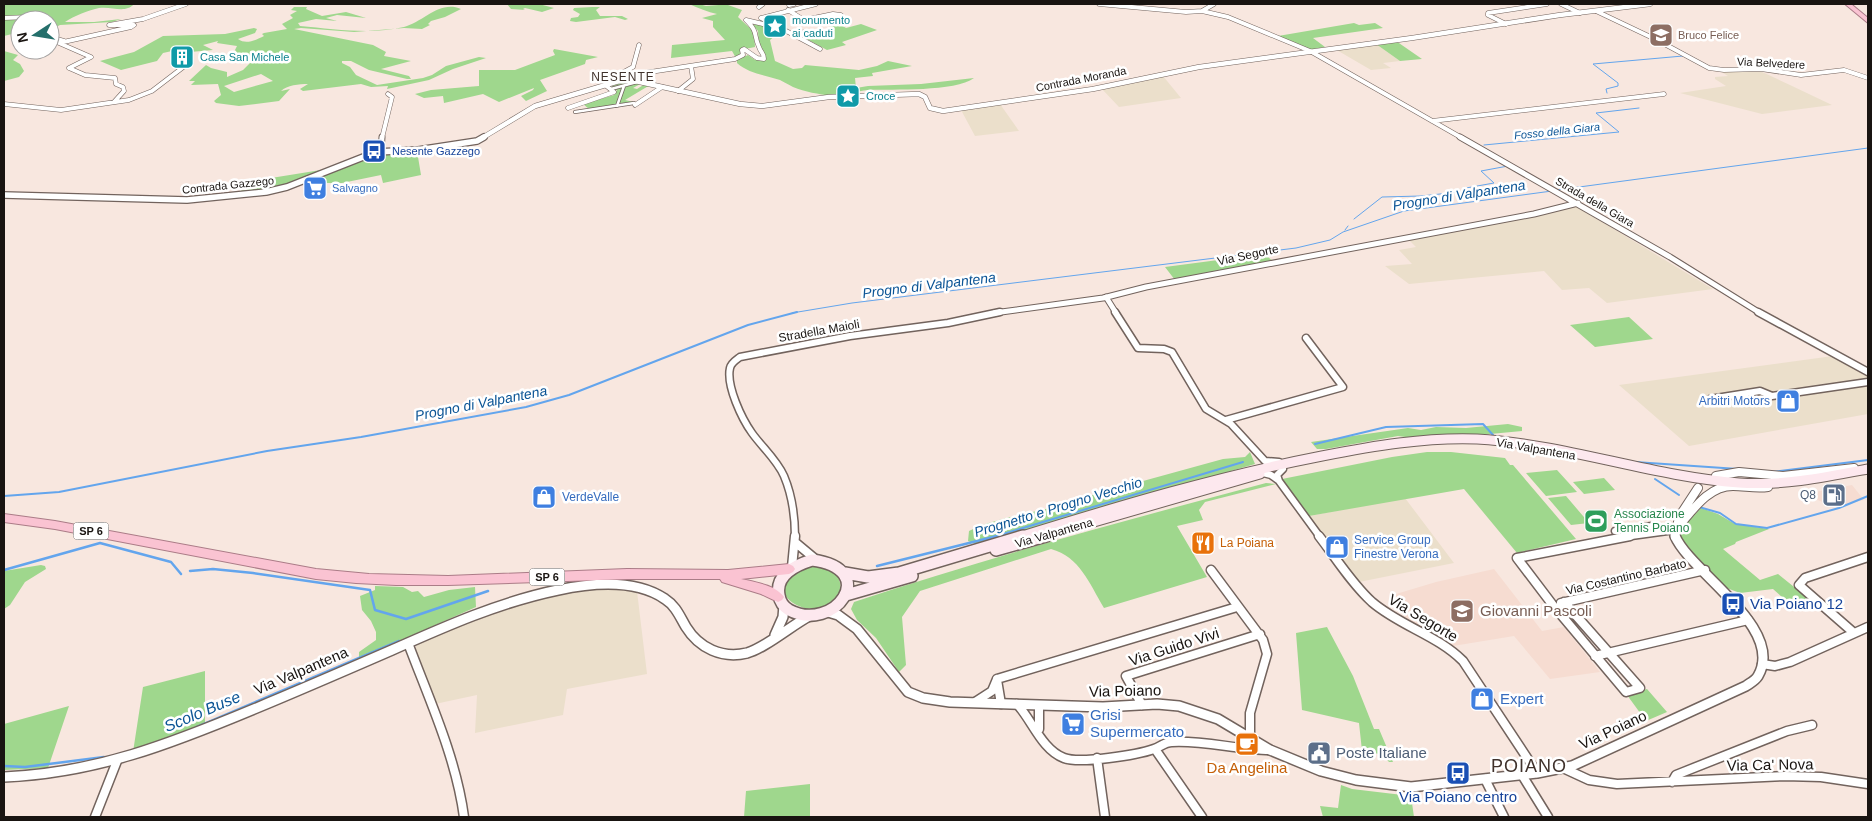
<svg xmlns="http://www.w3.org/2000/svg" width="1872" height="821" viewBox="0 0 1872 821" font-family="Helvetica,sans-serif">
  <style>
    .built { fill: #f6dcd1 }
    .industrial { fill: #ebdfcb }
    .green { fill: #9fd78d; fill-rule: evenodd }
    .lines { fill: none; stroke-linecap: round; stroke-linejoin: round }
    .stream-far2 { stroke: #63a5ed; stroke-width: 1 }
    .stream-far1 { stroke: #63a5ed; stroke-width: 2 }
    .stream { stroke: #63a5ed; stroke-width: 2.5 }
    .pedestrian-casing { stroke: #72635d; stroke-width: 4 }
    .minor-far3-casing { stroke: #72635d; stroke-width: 5 }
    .minor-far2-casing { stroke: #72635d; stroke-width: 7 }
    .minor-far1-casing { stroke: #72635d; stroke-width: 9 }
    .minor-casing { stroke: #72635d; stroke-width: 11 }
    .tertiary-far3-casing { stroke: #72635d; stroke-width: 5.5 }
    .tertiary-far2-casing { stroke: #72635d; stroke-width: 8 }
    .tertiary-far1-casing { stroke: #72635d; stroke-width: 10 }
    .tertiary-casing { stroke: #72635d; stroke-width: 12 }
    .secondary-far1-casing { stroke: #72635d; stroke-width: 11 }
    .secondary-casing { stroke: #72635d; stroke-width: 14 }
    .trunk-casing { stroke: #ab7c87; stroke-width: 2 }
    .pedestrian { stroke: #fff; stroke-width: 2.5 }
    .minor-far3 { stroke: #fff; stroke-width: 4 }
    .minor-far2 { stroke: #fff; stroke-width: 5 }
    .minor-far1 { stroke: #fff; stroke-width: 6 }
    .minor { stroke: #fff; stroke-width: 8 }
    .tertiary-far3 { stroke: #fff; stroke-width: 4.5 }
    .tertiary-far2 { stroke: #fff; stroke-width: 5.5 }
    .tertiary-far1 { stroke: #fff; stroke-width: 8 }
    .tertiary { stroke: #fff; stroke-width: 9 }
    .secondary-far1 { stroke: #fde8ee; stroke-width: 9 }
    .secondary { stroke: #fde8ee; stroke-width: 11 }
    .trunk { fill: #fac3d2; fill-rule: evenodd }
    .labels { text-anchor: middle; stroke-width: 5; stroke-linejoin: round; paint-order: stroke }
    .far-culture-label { font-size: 11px; fill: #0d838f; stroke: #fff; text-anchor: start }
    .far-education-label { font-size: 11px; fill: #785e54; stroke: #fff; text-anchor: start }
    .far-street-label { font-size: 11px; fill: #191411; stroke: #fff }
    .far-water-label { font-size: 11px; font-style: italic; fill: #0b5495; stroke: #fff }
    .far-transit-label { font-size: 11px; fill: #164399; stroke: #fff; text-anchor: start }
    .far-shop-label { font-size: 11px; fill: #366cbe; stroke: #fff; text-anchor: start }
    .shield { fill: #fff; stroke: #5e5a58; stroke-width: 1 }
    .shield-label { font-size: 11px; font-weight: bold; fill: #191411 }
    .far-quarter-label { font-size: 12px; letter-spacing: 1px; fill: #40322c; stroke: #fff }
    .street-label { font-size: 12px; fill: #191411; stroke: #fff }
    .shop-label { font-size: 12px; fill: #366cbe; stroke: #fff; text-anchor: start }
    .service-label { font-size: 12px; fill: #4e5e75; stroke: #fff; text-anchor: end }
    .leisure-label { font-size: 12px; fill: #27864d; stroke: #fff; text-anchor: start }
    .food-label { font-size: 12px; fill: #c56008; stroke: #fff; text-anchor: start }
    .water-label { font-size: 14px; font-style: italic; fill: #0b5495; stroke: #fff }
    .near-transit-label { font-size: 15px; fill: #164399; stroke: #fff; text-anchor: start }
    .near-education-label { font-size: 15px; fill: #785e54; stroke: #fff; text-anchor: start }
    .near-street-label { font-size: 15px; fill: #191411; stroke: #fff }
    .near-shop-label { font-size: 15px; fill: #366cbe; stroke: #fff; text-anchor: start }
    .near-service-label { font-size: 15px; fill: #4e5e75; stroke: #fff; text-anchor: start }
    .near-food-label { font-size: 15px; fill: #c56008; stroke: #fff }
    .near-water-label { font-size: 16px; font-style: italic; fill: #0b5495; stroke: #fff }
    .near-quarter-label { font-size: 18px; letter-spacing: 1px; fill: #40322c; stroke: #fff }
  </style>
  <rect width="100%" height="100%" fill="#f8e7df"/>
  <path class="built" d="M1852,485L1864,500L1834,507L1804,494Z
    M1494,569L1542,631L1564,627L1600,672L1550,679L1514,636L1453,646L1436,635L1412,626L1390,601L1392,596L1396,594L1436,582Z"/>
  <path class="industrial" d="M1376,44L1400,61L1383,63L1391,68L1371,70L1335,49Z
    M1758,70L1790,85L1832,105L1762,114L1680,93L1726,86L1715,79V77L1728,76L1720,71Z
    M1163,76L1181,98L1119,107L1101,88Z
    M1000,104L1019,131L975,136L961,110Z
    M1574,205L1713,289L1607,303L1589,288L1562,290L1544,271L1409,284L1385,266L1412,264L1399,250L1416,247L1409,240Z
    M1833,356L1868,375V414L1689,446L1619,385Z
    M1405,498L1454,563L1359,582L1309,516Z
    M636,583L647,674L567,689L563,715L475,733L477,695L435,704L416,657V642L467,621L559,594L606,586Z"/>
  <path class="green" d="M4,4H122L120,5L134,4C125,14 112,6 99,8C89,10 74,16 65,22H94L121,19L112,22L60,25L50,30V20H20V30L16,33L4,36Z
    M507,4H539L554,8L542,12L525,8L523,9L525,10L511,9Z
    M689,4H699L706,6L731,4L728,5L742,10L738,17L754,32L755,47L740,50V55L736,58L732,51L671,58L672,45L725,40L713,27V21L702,18L717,14C708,12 698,8 689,4Z
    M294,7H307L306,9L322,16L346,12L366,18L337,15L326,18L337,21L316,19L298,23L300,26C334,29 371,35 404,27C424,22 439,0 461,9L445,17L431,21L428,24L430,25L422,29L404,28L354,32L301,28L294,29L373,45L386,52L384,56L411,61L381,69L409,76L411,79H407L369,70L351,61H342V63L350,67L356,75L377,85L423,78L432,75L446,66L479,57L486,58L453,69L429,80L387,89L388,86L371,87L361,84L303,91L300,89L308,84C299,84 287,85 281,91L290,89L279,101L239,106L216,103L214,101L221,95L218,84L191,85L195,81H189L206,65L211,68L227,72V77L243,70L254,59L239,58V55L235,50L237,46L217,43L218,41L203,45L213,50L190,52V47L163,53L157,61L121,70L100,61L134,52L163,36L225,34L254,28L257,29L255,33L238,39C246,45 256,40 264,36L262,34L264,33L287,29L282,24L293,18L290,15L297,11L291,10ZM261,74L273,81L234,92L224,86Z
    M592,7H600L596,10L600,16H622L628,19L625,20L615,17L576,22L570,21L571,18L578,17L580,14L573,10L574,8Z
    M830,18L846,28L861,24L877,30L842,42L846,45L827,50L803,37L835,29L820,20Z
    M757,23H770L782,30L770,40L775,61L793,69L802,68L805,65L859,70L877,66L888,61L912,66L872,73L873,76L855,78L856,88L868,86L921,84L974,78C955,92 893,89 868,90C855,91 844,98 831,96C819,94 805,92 793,87C789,85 784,82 780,80C766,75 749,74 737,63V60L748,55L755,60L765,58L759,49L758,31L753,25Z
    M1354,23L1359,25L1375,23L1383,28L1313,38L1325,47L1309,50L1278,36Z
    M1396,41L1422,59L1400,61L1376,44Z
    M554,49L598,57L586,60L585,64L540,80L547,91L526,101L521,96L533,90L534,88L499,102L483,94L444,103L443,96L424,98L415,94L431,90L479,86V70H515L555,55L553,51Z
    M4,51L18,55L13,60L20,64L24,71L19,77L4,81Z
    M627,81L642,83L633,88L637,89L645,84L650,85L625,100L634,102L589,109L583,104L614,95L617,90L612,88V86Z
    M417,151L421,175L383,183L381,175L342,183H323L321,175L379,152Z
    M327,169L277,188L192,199L251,189L253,181Z
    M1264,254L1273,261L1175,280L1165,267Z
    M1629,317L1653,339L1595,347L1570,325Z
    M1508,424L1522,427V431L1427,440L1398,436L1326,449H1317L1311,442L1408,428L1421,430L1436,427L1466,428Z
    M1250,452L1255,464L978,545L968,541L969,531C1002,515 1039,514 1074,500L1223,459L1245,457Z
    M1427,452H1451L1505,458L1510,465H1513L1576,539L1517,553L1464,489L1309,516L1282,479L1392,457Z
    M1557,470L1577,492L1546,496L1526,473Z
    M1604,478L1615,490L1584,494L1573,482Z
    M1266,483L1276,484L1205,502L1199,510L1203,520L1177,526L1207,577L1104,608C1089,583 1080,557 1051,549L920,591L902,617L906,665L899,672L876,638L857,620L851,609L854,602C989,557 1127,520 1266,483Z
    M1566,496L1589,523L1571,525L1548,498Z
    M1701,508L1718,514L1735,524L1769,529L1736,542L1735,544L1723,549L1760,580L1778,574L1809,599L1791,605L1773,589L1740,593L1724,587L1684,543L1680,533L1685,525Z
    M41,565L45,566L46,569L25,582L10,605L4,609V571Z
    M809,565C814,566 820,566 825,567C838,570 845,585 837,597C817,625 763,598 792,573C797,569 804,568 809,565Z
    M375,586L403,587L412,592L418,591L424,597L449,590L475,587L476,607L359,659V652L376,640V632L371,621L362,610L360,596L375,590Z
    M1327,627L1353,676L1374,729H1379L1393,762H1389C1384,756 1379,751 1370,755L1367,760H1363L1359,723L1302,710L1296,633Z
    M205,671V723L158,744L133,752L143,687Z
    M1647,689L1667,712L1646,721L1627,695Z
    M69,706L48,768L4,770V724Z
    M810,784V817H744L746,791Z
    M1341,785L1352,789L1411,796L1414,817H1323L1320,806L1338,808Z"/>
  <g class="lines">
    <path class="stream-far2" d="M1607,93L1606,89L1618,86V83L1593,64L1683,56
      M1484,145L1619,132L1596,113L1639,108
      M1557,190L1868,148
      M1354,219L1382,197L1421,196L1469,191L1466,188L1494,183L1481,171L1508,166
      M1345,230L1348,226
      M792,313L852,303L1296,248L1330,240L1343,232L1404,211L1552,191"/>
    <path class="stream-far1" d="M1315,444L1386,427L1483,424L1493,435
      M1635,462L1738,469
      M1773,472L1868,460
      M1655,479L1679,495
      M4,496L59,492L267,451L361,437L526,407L569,395L748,325L797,312
      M1699,507L1720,513L1736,524L1767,528L1839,508L1868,496
      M993,537L1243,462"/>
    <path class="stream" d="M877,566L997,536
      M4,570L100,543L171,562L181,574
      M190,571L213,569L253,573L370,590L375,610L406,619L488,591
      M197,727L399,641
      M4,766L25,767L104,757"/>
    <g class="pedestrian-casing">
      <path id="pedestrian" d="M611,89L637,82
        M617,106L624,86
        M575,112L634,103"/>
    </g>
    <g class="minor-far3-casing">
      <path id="minor-far3" d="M1099,4L1186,12L1202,11L1228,17L1310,51L1462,138
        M1561,4L1580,13
        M789,5L794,4
        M759,7L763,4
        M788,10L804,20L833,14L841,15
        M1202,11L1214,4
        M1596,11L1657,40L1709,68L1724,70L1761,69L1801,75L1844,70L1868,78
        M1488,15V13L1547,4
        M1488,15L1506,24
        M4,18L29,17L30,20
        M805,32L792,34L820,49
        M792,34L761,18L816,4
        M50,37L64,41
        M69,68L91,57L59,43L131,27L134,25H109L143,19L186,4
        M69,68L85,75L115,78L116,84L123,87L124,91L114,102
        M620,74L633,67L639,45
        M624,76L735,59L743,55L742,50L744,49L757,58L764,59C764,53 761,53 759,47C753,34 759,33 746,20L763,24L768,22
        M678,91L693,79L691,66
        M4,104L61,110L129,100L152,91L186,65L190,60V53
        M635,105L662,87
        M568,108L614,92L605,85
        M1432,121L1664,94
        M382,138L392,97L388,94"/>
    </g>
    <g class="minor-far2-casing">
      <path id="minor-far2" d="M1460,137L1670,257L1760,313
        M381,151L382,137
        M1106,297L1116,313
        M994,313L1103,298L1146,287L1534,214L1578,203"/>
    </g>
    <g class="minor-far1-casing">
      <path id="minor-far1" d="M1115,312L1138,348L1164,349L1172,352L1206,409L1231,424L1265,461L1279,462
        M1758,312L1868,372
        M1710,399L1760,391L1772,396L1868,382
        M1226,420L1343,387L1306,338
        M1283,469L1277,475L1279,481L1320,537
        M1263,473L1271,475L1278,480
        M1615,531L1652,526L1673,530
        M795,537C795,517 792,495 784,476C777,460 762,447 752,433C742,419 726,386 730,368C731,363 736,360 740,357L850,336L948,323L1000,312
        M1624,537L1675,530"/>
    </g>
    <g class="minor-casing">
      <path id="minor" d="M1319,536C1336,558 1352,584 1372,602C1400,626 1437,635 1463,661L1537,773
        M796,543L814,558
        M792,567L795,536
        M1211,570L1263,640L1267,654L1250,713V738
        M1564,602L1640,688L1626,692L1552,604L1517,558L1630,536
        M1561,603L1705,570
        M1854,633L1799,585L1805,578L1868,557
        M408,643C429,699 456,757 464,817
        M1595,656L1748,620
        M1762,664L1775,666L1790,662L1868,627
        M997,679L1237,607
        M997,680L1001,704
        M975,702L992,691L997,679
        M1017,704C1032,720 1042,750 1064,758C1080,764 1137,755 1154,749C1160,747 1165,742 1172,742C1204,740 1237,750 1270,750
        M1039,705V729
        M1142,705L1126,676L1260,634
        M1155,749L1202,817
        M1097,758L1105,817
        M1563,768L1589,780L1617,784L1785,776L1821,777L1868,784
        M1522,775L1548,817
        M1485,779L1504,817
        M1672,782L1676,775L1787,731L1812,725
        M95,817L117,761"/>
    </g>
    <g class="tertiary-far3-casing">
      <path id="tertiary-far3" d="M482,138L535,106L626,79L740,104L762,106L829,97L919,94L925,97L930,108L943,111L1093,89L1199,67L1412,38L1560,15L1650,4"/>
    </g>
    <g class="tertiary-far2-casing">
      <path id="tertiary-far2" d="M4,195L187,200L266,192L287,187L376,152L418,150L477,141L484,137"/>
    </g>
    <g class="tertiary-far1-casing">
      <path id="tertiary-far1" d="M1716,476L1739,472L1783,476L1854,468
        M1678,527C1693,510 1708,486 1733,486C1745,486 1756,489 1768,487
        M1675,537L1679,517L1698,488"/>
    </g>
    <g class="tertiary-casing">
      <path id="tertiary" d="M828,612L838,615L857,629L908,692L923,698L950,702L1103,707L1157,704L1179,706L1218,719L1270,750L1321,771L1356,780L1411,787L1537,773L1572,766L1746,686C1750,683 1755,681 1758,676C1786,628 1690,572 1675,536
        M775,635L783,617L784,605
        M4,777C96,773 170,744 254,709C300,690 346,670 392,650C446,626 500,602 558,590C591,583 636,579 665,599C676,606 680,617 686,627C699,648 722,659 747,653C765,648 792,625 811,615"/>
    </g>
    <g class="secondary-far1-casing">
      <path id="secondary-far1" d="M1019,537C1119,506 1219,476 1322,456C1373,446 1425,437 1477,439C1565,444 1650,476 1739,483C1782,486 1826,477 1868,469
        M1042,537L1260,474"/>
    </g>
    <g class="secondary-casing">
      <path id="secondary" d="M996,550L1046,536
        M812,560C882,569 834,634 789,610C784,607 780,602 779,595C775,575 796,565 812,560Z
        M845,573L868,577L899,573L1023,536
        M846,595L912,576"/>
    </g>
    <g class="trunk-casing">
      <path id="trunk" d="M1845,4H1851L1868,18V23Z
        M4,514L55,521L316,569L369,574L448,576L627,569L728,570L789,564L793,566L795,569L793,572L789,574L741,579C754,582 776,585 784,597L782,600L778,602L761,594L722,582L720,579H627L448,585H396L356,583L316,579L55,529L4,522Z"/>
    </g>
    <use href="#pedestrian" class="pedestrian"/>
    <use href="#minor-far3" class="minor-far3"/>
    <use href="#minor-far2" class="minor-far2"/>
    <use href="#minor-far1" class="minor-far1"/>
    <use href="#minor" class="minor"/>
    <use href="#tertiary-far3" class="tertiary-far3"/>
    <use href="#tertiary-far2" class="tertiary-far2"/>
    <use href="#tertiary-far1" class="tertiary-far1"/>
    <use href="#tertiary" class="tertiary"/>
    <use href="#secondary-far1" class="secondary-far1"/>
    <use href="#secondary" class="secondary"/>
    <use href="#trunk" class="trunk"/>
  </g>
  <defs>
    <g id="sight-square" transform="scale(1.25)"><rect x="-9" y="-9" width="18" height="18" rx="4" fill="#0f9aa8" stroke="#fff"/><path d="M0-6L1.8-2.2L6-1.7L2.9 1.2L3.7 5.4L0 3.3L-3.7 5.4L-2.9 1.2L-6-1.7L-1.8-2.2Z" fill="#fff"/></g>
    <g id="school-square" transform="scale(1.25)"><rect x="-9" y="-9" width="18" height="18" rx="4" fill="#8d6e63" stroke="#fff"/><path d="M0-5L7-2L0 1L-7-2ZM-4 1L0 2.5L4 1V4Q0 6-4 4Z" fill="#fff"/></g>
    <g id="building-square" transform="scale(1.25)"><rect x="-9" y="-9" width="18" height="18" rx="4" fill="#0f9aa8" stroke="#fff"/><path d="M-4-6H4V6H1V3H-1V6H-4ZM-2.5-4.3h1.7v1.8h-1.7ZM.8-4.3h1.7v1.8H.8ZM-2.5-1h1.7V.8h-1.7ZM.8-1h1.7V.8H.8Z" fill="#fff"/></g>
    <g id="bus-square" transform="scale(1.25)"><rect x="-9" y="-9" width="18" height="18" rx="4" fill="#1a4fb4" stroke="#fff"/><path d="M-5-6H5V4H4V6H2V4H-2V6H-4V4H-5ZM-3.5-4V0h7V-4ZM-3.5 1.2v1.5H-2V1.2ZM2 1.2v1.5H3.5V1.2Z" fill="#fff"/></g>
    <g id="supermarket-square" transform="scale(1.25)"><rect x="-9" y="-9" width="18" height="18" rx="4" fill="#3f7fe0" stroke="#fff"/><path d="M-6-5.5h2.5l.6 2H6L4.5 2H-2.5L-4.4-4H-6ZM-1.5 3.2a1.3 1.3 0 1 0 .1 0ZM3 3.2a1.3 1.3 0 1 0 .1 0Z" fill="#fff"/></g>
    <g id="shop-square" transform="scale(1.25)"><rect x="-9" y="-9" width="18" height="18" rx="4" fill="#3f7fe0" stroke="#fff"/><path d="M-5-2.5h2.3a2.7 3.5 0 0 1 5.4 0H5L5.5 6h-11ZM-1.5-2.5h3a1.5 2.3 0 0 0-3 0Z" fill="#fff"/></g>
    <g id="fuel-square" transform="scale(1.25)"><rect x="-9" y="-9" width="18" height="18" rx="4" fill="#5c6f8a" stroke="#fff"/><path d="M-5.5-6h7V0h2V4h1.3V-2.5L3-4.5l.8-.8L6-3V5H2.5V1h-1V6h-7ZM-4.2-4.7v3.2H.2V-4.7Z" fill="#fff"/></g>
    <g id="stadium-square" transform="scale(1.25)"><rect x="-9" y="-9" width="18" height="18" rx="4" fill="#2e9e5b" stroke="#fff"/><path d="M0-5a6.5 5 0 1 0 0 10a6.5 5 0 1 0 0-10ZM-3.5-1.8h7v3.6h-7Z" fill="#fff"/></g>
    <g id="restaurant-square" transform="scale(1.25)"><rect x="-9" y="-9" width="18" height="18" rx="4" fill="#e8710a" stroke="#fff"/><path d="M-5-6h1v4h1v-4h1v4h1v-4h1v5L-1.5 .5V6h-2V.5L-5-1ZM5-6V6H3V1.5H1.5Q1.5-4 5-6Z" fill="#fff"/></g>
    <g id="cafe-square" transform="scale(1.25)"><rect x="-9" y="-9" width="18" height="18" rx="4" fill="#e8710a" stroke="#fff"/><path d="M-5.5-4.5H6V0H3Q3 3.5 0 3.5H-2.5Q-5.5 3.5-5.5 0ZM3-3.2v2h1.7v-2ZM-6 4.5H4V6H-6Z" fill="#fff"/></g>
    <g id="civic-square" transform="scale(1.25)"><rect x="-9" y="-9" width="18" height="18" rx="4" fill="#5c6f8a" stroke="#fff"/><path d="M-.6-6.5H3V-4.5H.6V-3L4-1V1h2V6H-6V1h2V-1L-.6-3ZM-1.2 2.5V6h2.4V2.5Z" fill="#fff"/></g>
  </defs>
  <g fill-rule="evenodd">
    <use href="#sight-square" x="775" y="26"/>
    <use href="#school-square" x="1661" y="35"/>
    <use href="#building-square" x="182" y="57"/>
    <use href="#sight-square" x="848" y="96"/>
    <use href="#bus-square" x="374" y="151"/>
    <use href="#supermarket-square" x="315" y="188"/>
    <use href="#shop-square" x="1788" y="401"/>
    <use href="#fuel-square" x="1834" y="495"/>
    <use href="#shop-square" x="544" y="497"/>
    <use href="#stadium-square" x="1596" y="521"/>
    <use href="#restaurant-square" x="1203" y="543"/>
    <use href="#shop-square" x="1337" y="547"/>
    <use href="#bus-square" x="1733" y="604"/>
    <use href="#school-square" x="1462" y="611"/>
    <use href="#shop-square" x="1482" y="699"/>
    <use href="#supermarket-square" x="1073" y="724"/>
    <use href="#cafe-square" x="1247" y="744"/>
    <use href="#civic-square" x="1319" y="753"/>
    <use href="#bus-square" x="1458" y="773"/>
  </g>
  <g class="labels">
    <g class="far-culture-label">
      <text x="792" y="24">monumento<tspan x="792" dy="13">ai caduti</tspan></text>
      <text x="200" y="61">Casa San Michele</text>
      <text x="866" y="100">Croce</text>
    </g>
    <g class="far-education-label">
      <text x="1678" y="39">Bruco Felice</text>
    </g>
    <g class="far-street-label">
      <text transform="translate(1771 63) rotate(3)" y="4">Via Belvedere</text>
      <text transform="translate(1081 79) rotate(-11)" y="4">Contrada Moranda</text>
      <text transform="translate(228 185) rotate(-6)" y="4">Contrada Gazzego</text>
      <text transform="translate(1595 202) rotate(30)" y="4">Strada della Giara</text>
    </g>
    <g class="far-water-label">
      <text transform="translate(1557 131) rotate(-6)" y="4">Fosso della Giara</text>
    </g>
    <g class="far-transit-label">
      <text x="392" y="155">Nesente Gazzego</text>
    </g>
    <g class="far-shop-label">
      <text x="332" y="192">Salvagno</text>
    </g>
    <g class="shield">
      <rect x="73.5" y="522.5" width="35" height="17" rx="4"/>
      <rect x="529.5" y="568.5" width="35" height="17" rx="4"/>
    </g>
    <g class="shield-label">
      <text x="91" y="535">SP 6</text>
      <text x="547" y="581">SP 6</text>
    </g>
    <g class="far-quarter-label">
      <text x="623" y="81">NESENTE</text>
    </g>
    <g class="street-label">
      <text transform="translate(1248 255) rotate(-12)" y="4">Via Segorte</text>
      <text transform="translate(819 331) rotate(-10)" y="4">Stradella Maioli</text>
      <text transform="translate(1536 449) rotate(10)" y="4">Via Valpantena</text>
      <text transform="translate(1054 533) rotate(-16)" y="4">Via Valpantena</text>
      <text transform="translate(1626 577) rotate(-13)" y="4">Via Costantino Barbato</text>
    </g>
    <g class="shop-label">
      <text x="1770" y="405" text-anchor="end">Arbitri Motors</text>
      <text x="562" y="501">VerdeValle</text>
      <text x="1354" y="544">Service Group<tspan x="1354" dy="14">Finestre Verona</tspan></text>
    </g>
    <g class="service-label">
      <text x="1816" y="499">Q8</text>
    </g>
    <g class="leisure-label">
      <text x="1614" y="518">Associazione<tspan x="1614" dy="14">Tennis Poiano</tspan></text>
    </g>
    <g class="food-label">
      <text x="1220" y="547">La Poiana</text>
    </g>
    <g class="water-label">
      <text transform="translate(1459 195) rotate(-9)" y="5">Progno di Valpantena</text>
      <text transform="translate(929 285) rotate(-7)" y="5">Progno di Valpantena</text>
      <text transform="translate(481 403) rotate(-11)" y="5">Progno di Valpantena</text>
      <text transform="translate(1058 507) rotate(-17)" y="5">Prognetto e Progno Vecchio</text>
    </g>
    <g class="near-transit-label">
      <text x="1750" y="609">Via Poiano 12</text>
      <text x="1458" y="802" text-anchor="middle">Via Poiano centro</text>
    </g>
    <g class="near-education-label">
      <text x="1480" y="616">Giovanni Pascoli</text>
    </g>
    <g class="near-street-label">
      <text transform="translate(1423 618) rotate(31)" y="5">Via Segorte</text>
      <text transform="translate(1174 647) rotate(-18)" y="5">Via Guido Vivi</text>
      <text transform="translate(301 671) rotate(-23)" y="5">Via Valpantena</text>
      <text transform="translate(1125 691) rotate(-1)" y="5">Via Poiano</text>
      <text transform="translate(1613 730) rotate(-25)" y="5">Via Poiano</text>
      <text transform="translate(1770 765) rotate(-1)" y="5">Via Ca' Nova</text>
    </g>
    <g class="near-shop-label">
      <text x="1500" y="704">Expert</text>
      <text x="1090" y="720">Grisi<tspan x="1090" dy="17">Supermercato</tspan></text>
    </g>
    <g class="near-service-label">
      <text x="1336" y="758">Poste Italiane</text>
    </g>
    <g class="near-food-label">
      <text x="1247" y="773">Da Angelina</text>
    </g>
    <g class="near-water-label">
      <text transform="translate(202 711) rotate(-23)" y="6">Scolo Buse</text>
    </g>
    <g class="near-quarter-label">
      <text x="1529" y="772">POIANO</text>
    </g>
  </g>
  <rect width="1872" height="821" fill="none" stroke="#191411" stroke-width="10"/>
  <g transform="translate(35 35) rotate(258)"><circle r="24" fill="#ffffff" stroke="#a3a1a0"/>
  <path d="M0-4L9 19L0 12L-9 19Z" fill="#256f6b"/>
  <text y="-8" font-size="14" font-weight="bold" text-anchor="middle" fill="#191411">N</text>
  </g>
</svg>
